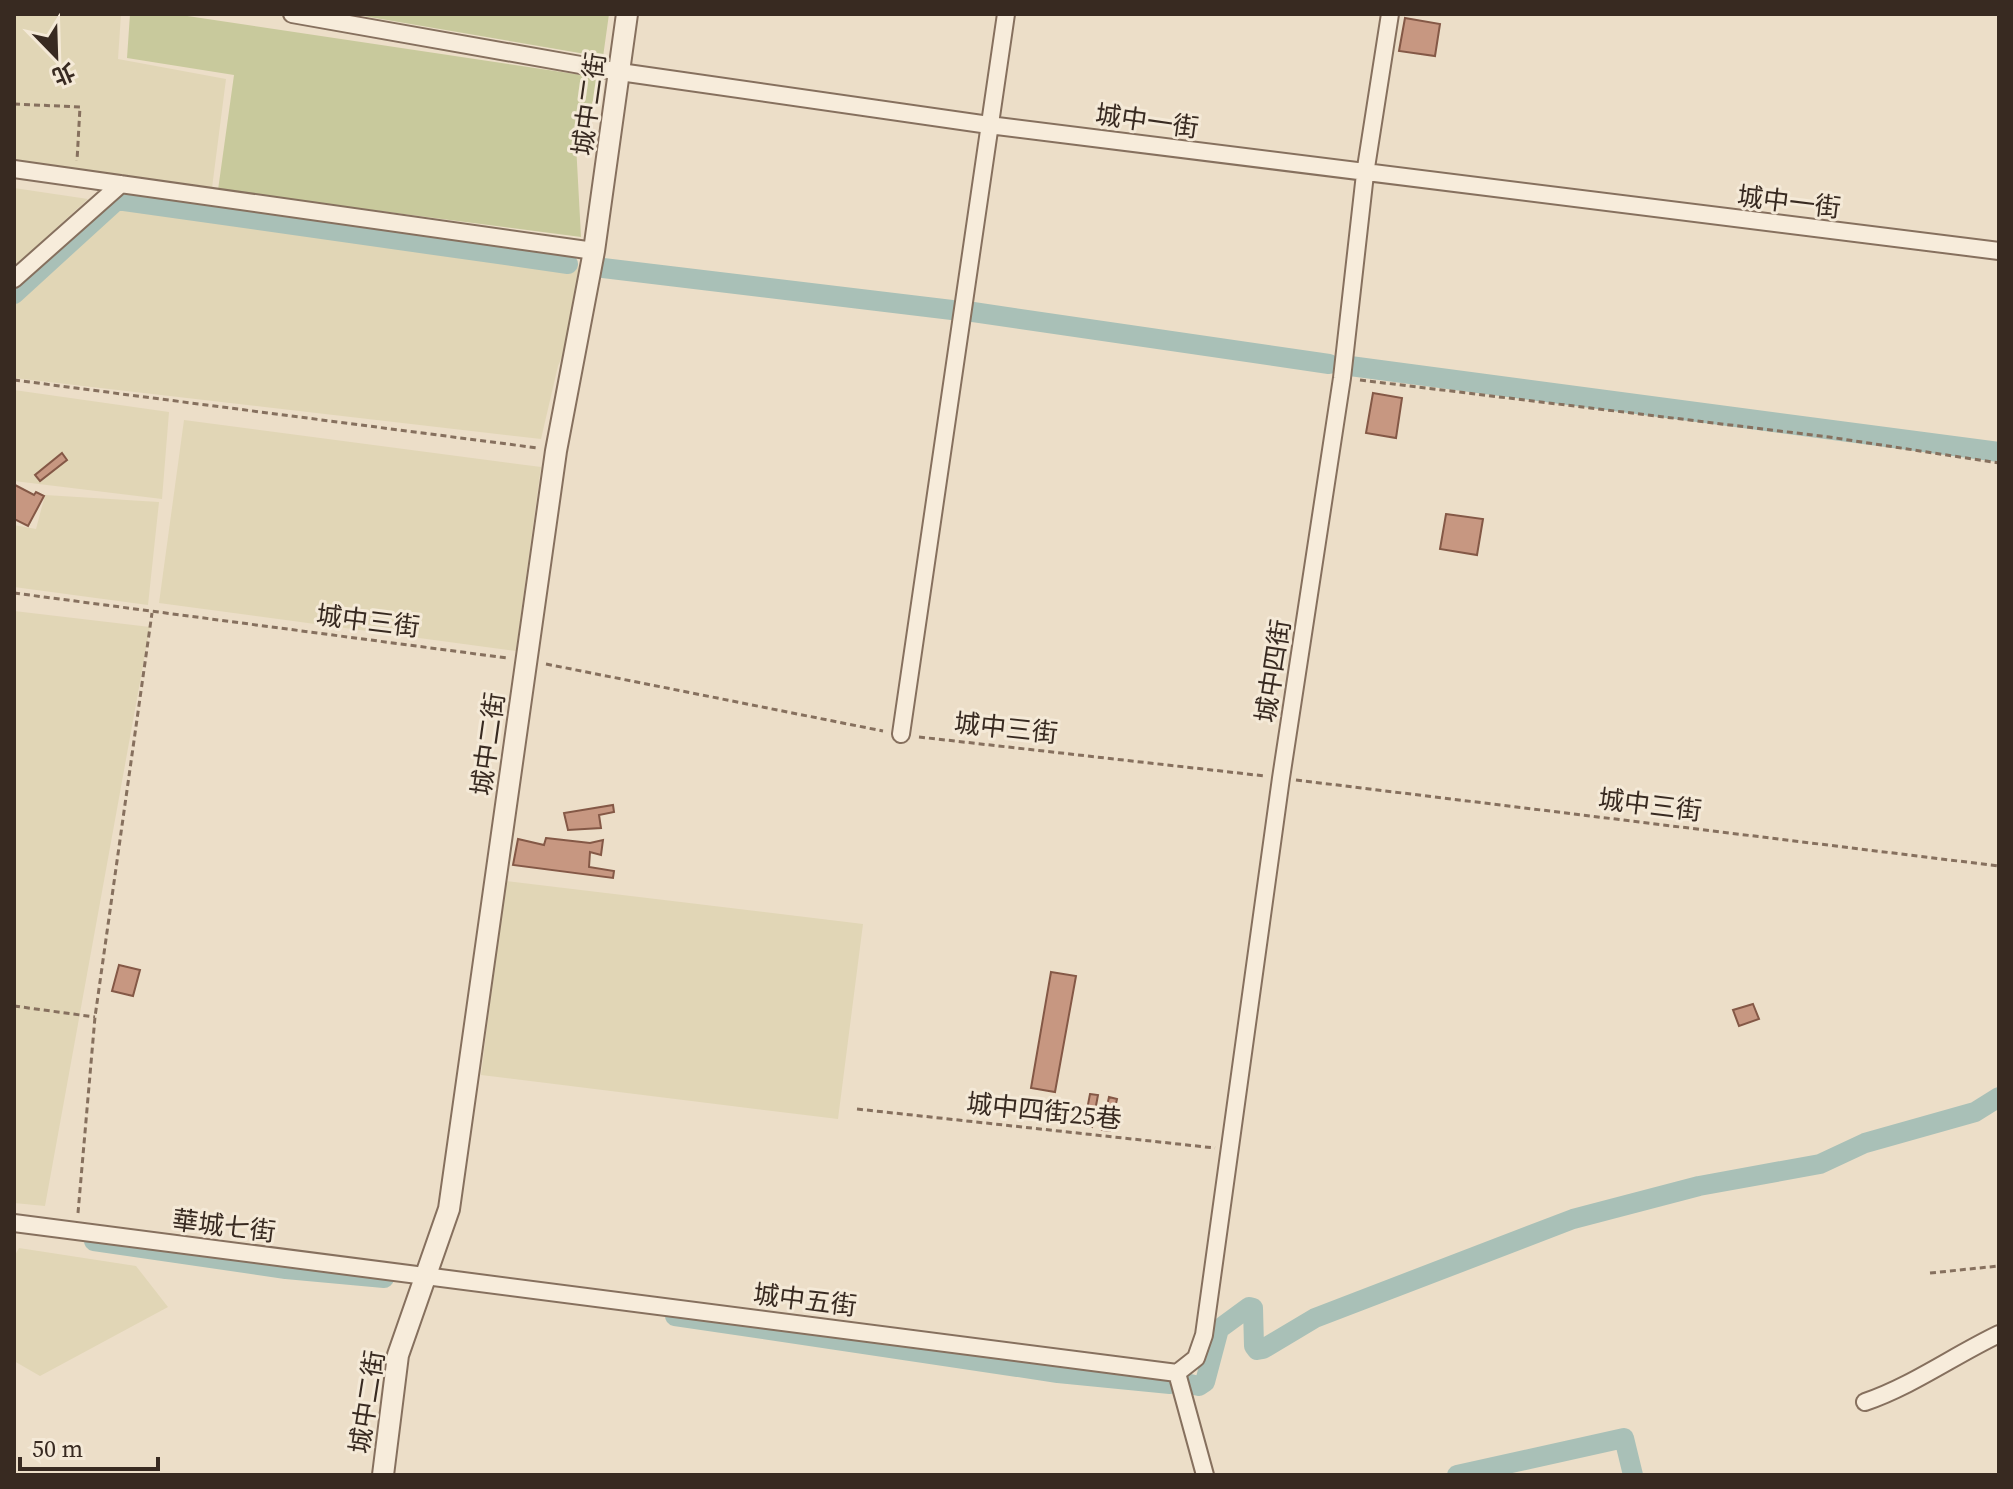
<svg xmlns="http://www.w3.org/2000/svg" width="2013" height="1489" viewBox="0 0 2013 1489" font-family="'Source Serif 4','Noto Sans TC',serif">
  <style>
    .farmland { fill: #e1d6b6 }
    .green { fill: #c8c99c }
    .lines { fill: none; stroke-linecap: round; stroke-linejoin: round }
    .canal { stroke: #a9c0b7; stroke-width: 20 }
    .building { fill: #c79781; stroke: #845846; stroke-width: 2 }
    .minor-casing { stroke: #86705e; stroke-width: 20 }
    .tertiary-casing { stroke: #86705e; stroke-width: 24 }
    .path { stroke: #86705e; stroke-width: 3; stroke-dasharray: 6 4; stroke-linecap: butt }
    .minor { stroke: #f7ecdb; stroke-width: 16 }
    .tertiary { stroke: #f7ecdb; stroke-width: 20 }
    .labels { text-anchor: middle; stroke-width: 6; stroke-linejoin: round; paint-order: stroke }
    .street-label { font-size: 26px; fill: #382a21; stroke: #f4e9d7 }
  </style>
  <rect width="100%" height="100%" fill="#ecdec8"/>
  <path class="farmland" d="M29,14H121L118,59L226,79L212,188L14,161V16Z
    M14,188L88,199L14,267Z
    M121,200L578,263L583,309L558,366L541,439L14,378V299Z
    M14,390L169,412L162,499L14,481Z
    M184,420L541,467L516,651L159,603Z
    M45,495L159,502L148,605L14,587V525L36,529Z
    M14,611L150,627L45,1206L14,1203Z
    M505,881L863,924L838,1119L481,1075Z
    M19,1248L136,1266L168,1307L40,1376L14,1361V1257Z"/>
  <path class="green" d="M130,14H174L602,78L576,144L581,237L218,190L234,75L127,58Z
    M352,14H609L603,57Z"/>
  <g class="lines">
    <path class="canal" d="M603,268L952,310
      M14,294L117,200L568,264
      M973,312L1329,364
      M1350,366L1999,452
      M94,1241L286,1269L384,1278
      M675,1316L1058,1373L1170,1384
      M1190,1384L1199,1386L1205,1382L1219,1329L1249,1307L1253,1308L1254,1346L1257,1350L1263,1349L1315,1318L1573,1219L1699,1186L1820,1164L1865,1143L1975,1112L1999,1097
      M1457,1475L1624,1438L1633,1475"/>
  </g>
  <path class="building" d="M1405,18L1440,24L1435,56L1399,51Z
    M1373,393L1402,398L1396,438L1366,433Z
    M62,453L67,460L40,481L35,475Z
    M15,485L34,495L36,492L44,496L28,526L14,519Z
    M1446,514L1483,519L1477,555L1440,549Z
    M613,805L614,812L599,815L601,828L568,830L564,813Z
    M546,838L590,843L603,840L601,855L590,852L589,867L614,871L613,878L513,865L518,839L544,845Z
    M119,965L140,970L133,996L112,991Z
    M1051,972L1076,976L1055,1092L1031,1088Z
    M1753,1004L1759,1019L1739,1026L1733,1010Z
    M1090,1094L1098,1095L1092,1127L1084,1125Z
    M1109,1097L1117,1099L1110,1131L1102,1130Z"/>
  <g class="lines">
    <g class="minor-casing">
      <path id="minor" d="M292,14L620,72L989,125L1999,251
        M14,169L594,251
        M14,279L121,184
        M901,734L1006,14
        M14,1223L1177,1373
        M1865,1402C1912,1386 1953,1356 1999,1334
        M1205,1475L1177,1373L1196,1358L1204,1335L1281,778L1342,378L1365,174L1390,14"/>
    </g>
    <g class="tertiary-casing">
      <path id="tertiary" d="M383,1475L398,1355L449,1209L556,451L594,251L627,14"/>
    </g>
    <path class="path" d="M14,104L80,107L77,161
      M14,380L538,448
      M1360,380L1829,437L1999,463
      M14,593L507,658
      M546,664L883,731
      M919,737L1265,776
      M1296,780L1999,866
      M14,1006L95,1017
      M857,1109L1215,1148
      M78,1213L95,1017L152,613
      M1930,1273L1999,1266"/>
    <use href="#minor" class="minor"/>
    <use href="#tertiary" class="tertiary"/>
  </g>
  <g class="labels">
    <g class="street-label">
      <text transform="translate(589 104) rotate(-82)" y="9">城中二街</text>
      <text transform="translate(1147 121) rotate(8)" y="9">城中一街</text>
      <text transform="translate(1789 202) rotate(7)" y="9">城中一街</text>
      <text transform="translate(368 621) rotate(7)" y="9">城中三街</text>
      <text transform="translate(1273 671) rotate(-81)" y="9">城中四街</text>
      <text transform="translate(1006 728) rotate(6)" y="9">城中三街</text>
      <text transform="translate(488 744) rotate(-82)" y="9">城中二街</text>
      <text transform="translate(1650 805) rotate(7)" y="9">城中三街</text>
      <text transform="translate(1044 1111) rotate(6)" y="9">城中四街25巷</text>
      <text transform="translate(224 1226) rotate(7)" y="9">華城七街</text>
      <text transform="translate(805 1300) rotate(7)" y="9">城中五街</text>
      <text transform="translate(367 1402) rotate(-81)" y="9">城中二街</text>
    </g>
  </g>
  <rect width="2013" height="1489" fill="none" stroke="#382a21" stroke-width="32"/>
  <g transform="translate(56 56) rotate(157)" stroke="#f4e9d7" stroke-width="6" paint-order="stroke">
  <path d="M0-6L14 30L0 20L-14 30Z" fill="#382a21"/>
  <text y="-12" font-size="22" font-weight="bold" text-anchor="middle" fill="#382a21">北</text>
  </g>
  <path d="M20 1457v12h138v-12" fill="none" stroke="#382a21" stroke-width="4"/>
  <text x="32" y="1457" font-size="24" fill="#382a21" stroke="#f4e9d7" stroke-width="6" paint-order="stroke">50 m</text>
</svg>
